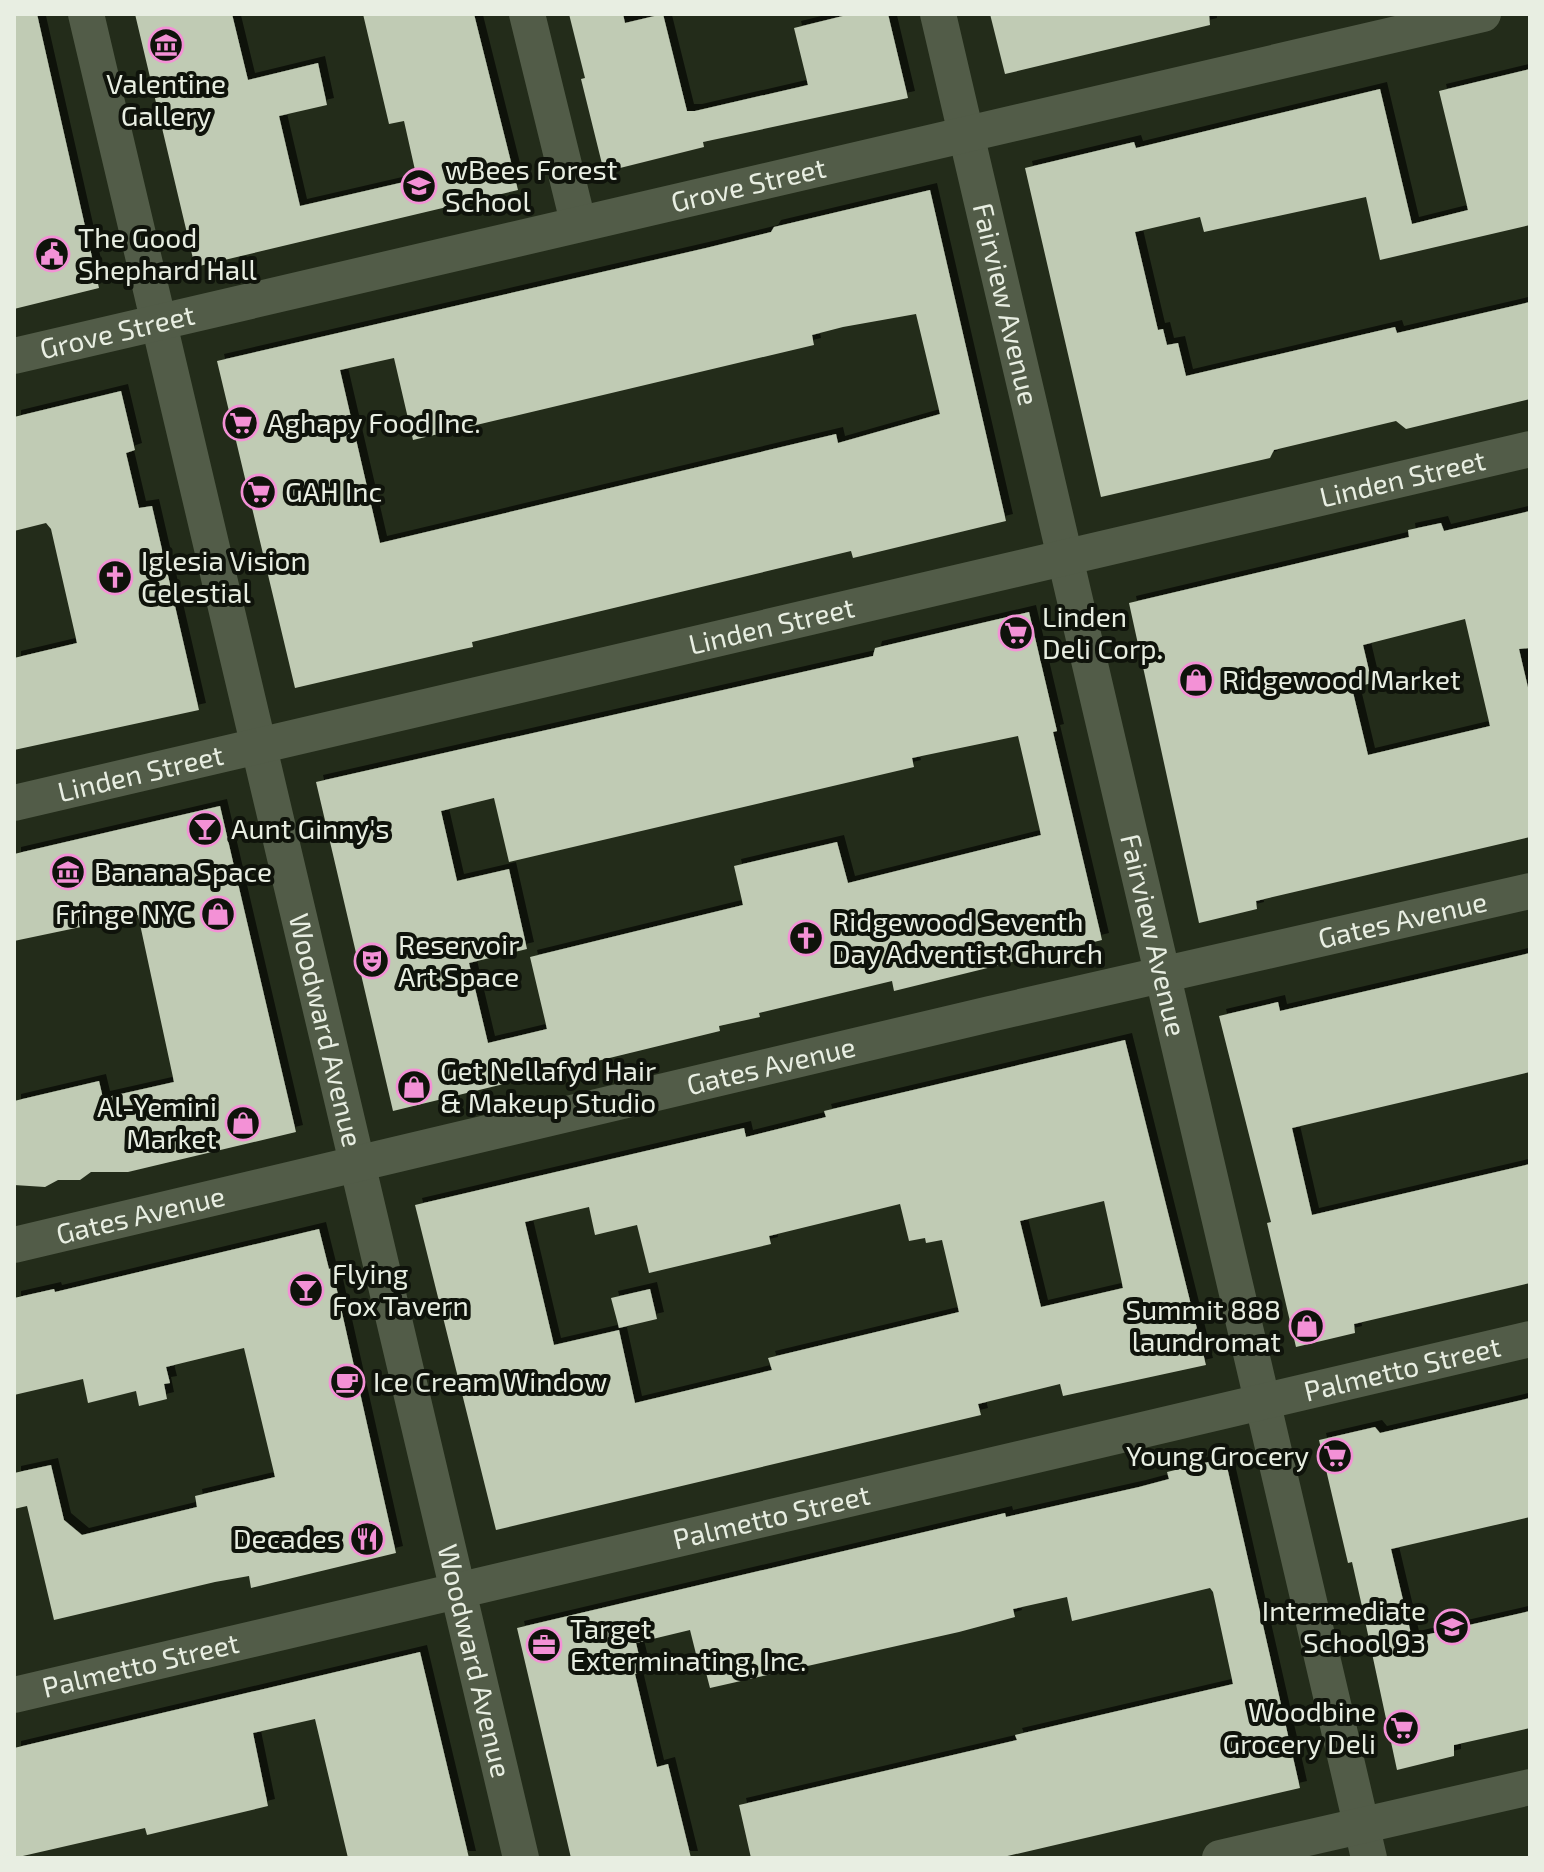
<svg xmlns="http://www.w3.org/2000/svg" width="1544" height="1872" viewBox="0 0 1544 1872" font-family="'Exo 2',sans-serif">
  <style>
    .building { fill: #c0cbb4; fill-rule: evenodd; filter: url(#shadow) }
    .lines { fill: none; stroke-linecap: round; stroke-linejoin: round }
    .minor { stroke: #525c48; stroke-width: 36 }
    .labels { text-anchor: middle; stroke-width: 8; stroke-linejoin: round; paint-order: stroke }
    .poi-label { font-size: 28px; fill: #e8eee2; stroke: #0f130b; text-anchor: start }
    .street-label { font-size: 28px; fill: #e8eee2; stroke: #0f130b }
  </style>
  <defs>
    <filter id="shadow"><feDropShadow dx="7" dy="-7" stdDeviation="0" flood-color="#0009"/></filter>
  </defs>
  <rect width="100%" height="100%" fill="#232c1a"/>
  <path class="building" d="M14,14H37L99,288L14,309Z
    M135,14H232L248,80L318,63L327,105L279,116L300,206L417,179L404,121L389,124L363,14H474L518,190L195,267Z
    M569,14H623L625,23L663,14L687,111H695L808,85L794,28L851,14H888L908,98L703,142L704,147L604,172L581,79L585,78Z
    M990,14H1209L1210,25L1005,74Z
    M1530,69V225L1380,260L1366,197L1204,232L1200,217L1135,232L1158,330L1163,329L1167,345L1178,343L1186,376L1395,327L1397,333L1530,302V399L1406,429L1396,421L1274,450L1270,458L1101,497L1025,168L1134,142L1136,148L1380,89L1412,224L1468,210L1439,91Z
    M930,190L1006,521L853,558L851,551L472,642L473,647L459,650L295,688L217,361L706,248L771,232L774,227ZM916,314L940,414L838,443L836,434L380,543L340,370L394,358L413,440L814,345L812,335L843,327Z
    M121,391L135,450L126,453L139,508L152,506L199,710L14,750V658L77,643L51,529L46,523L14,531V417Z
    M1530,511V648L1519,649L1530,696V837L1256,901L1257,909L1199,923L1129,603L1409,537L1408,530L1441,523L1444,531ZM1465,619L1490,726L1368,755L1352,688L1372,683L1363,645Z
    M1029,612L1057,731L1053,732L1102,940L894,991L892,981L759,1013L760,1017L719,1026L720,1031L393,1111L316,782L873,656L875,648ZM1018,736L1041,835L848,883L837,842L734,866L743,905L530,957L547,1029L488,1043L469,963L527,949L509,869L457,881L441,811L494,798L509,862L914,767L912,758Z
    M220,806L296,1132L128,1172H91L80,1180H58L45,1187L14,1185V1101L99,1081L103,1098L174,1082L138,915L14,941V854Z
    M1530,953V1072L1292,1128L1312,1215L1530,1164V1283L1354,1324L1355,1333L1296,1347L1267,1223L1271,1222L1219,1016L1278,1002L1280,1011Z
    M1125,1040L1206,1365L1063,1396L1060,1384L978,1404L981,1415L496,1530L415,1205L744,1128L746,1137L826,1117L824,1111ZM1104,1201L1123,1288L1041,1307L1020,1221ZM900,1204L909,1241L925,1238L926,1243L942,1240L959,1312L768,1358L772,1370L635,1403L619,1330L554,1345L525,1222L589,1207L595,1235L637,1225L649,1273L771,1244L769,1236Z
    M319,1229L329,1269L332,1268L396,1553L251,1588L249,1576L215,1582L54,1620L27,1506L14,1509V1473L51,1465L64,1520L82,1535L197,1507L195,1496L275,1477L244,1348L166,1367L170,1383L164,1384L167,1399L139,1406L136,1391L88,1403L83,1379L14,1395V1298L54,1289L55,1292Z
    M650,1289L657,1319L619,1328L611,1298Z
    M1530,1398V1517L1391,1549L1412,1638L1530,1611V1728L1454,1745V1756L1397,1770L1361,1602L1352,1562L1348,1563L1319,1440L1375,1427L1380,1433Z
    M1225,1458L1300,1788L999,1858H751L739,1805L1017,1740L1015,1735L1233,1684L1213,1592L1210,1588L1072,1621L1067,1597L1013,1609L1015,1617L959,1632L710,1688L704,1665L699,1666L690,1630L636,1643L643,1672L635,1674L657,1767L668,1764L691,1858H571L517,1628L1005,1513L1006,1517L1139,1487L1169,1479L1167,1472Z
    M420,1652L469,1858H348L315,1719L253,1733L268,1806L147,1835L145,1828L14,1858V1748Z"/>
  <g class="lines">
    <g class="minor">
      <path id="s1" d="M86,14L521,1858"/>
      <path d="M527,14L578,222"/>
      <path id="s2" d="M938,14L1369,1858"/>
      <path id="s3" d="M14,356L1483,14"/>
      <path id="s4" d="M14,803L1530,449"/>
      <path id="s5" d="M14,1245L990,1014L1530,891"/>
      <path id="s6" d="M14,1695L1530,1339"/>
      <path d="M1220,1858L1530,1787"/>
    </g>
  </g>
  <defs>
    <g id="museum-ring" transform="scale(1.8)"><circle r="9.5" fill="#0f130b" stroke="#f391d6" stroke-width="1.5"/><path d="M0-6L6-3V-2H-6V-3ZM-5-1h2V3h-2ZM-1-1h2V3h-2ZM3-1h2V3H3ZM-6 4H6V6H-6Z" fill="#f391d6"/></g>
    <g id="school-ring" transform="scale(1.8)"><circle r="9.5" fill="#0f130b" stroke="#f391d6" stroke-width="1.5"/><path d="M0-5L7-2L0 1L-7-2ZM-4 1L0 2.5L4 1V4Q0 6-4 4Z" fill="#f391d6"/></g>
    <g id="civic-ring" transform="scale(1.8)"><circle r="9.5" fill="#0f130b" stroke="#f391d6" stroke-width="1.5"/><path d="M-.6-6.5H3V-4.5H.6V-3L4-1V1h2V6H-6V1h2V-1L-.6-3ZM-1.2 2.5V6h2.4V2.5Z" fill="#f391d6"/></g>
    <g id="supermarket-ring" transform="scale(1.8)"><circle r="9.5" fill="#0f130b" stroke="#f391d6" stroke-width="1.5"/><path d="M-6-5.5h2.5l.6 2H6L4.5 2H-2.5L-4.4-4H-6ZM-1.5 3.2a1.3 1.3 0 1 0 .1 0ZM3 3.2a1.3 1.3 0 1 0 .1 0Z" fill="#f391d6"/></g>
    <g id="church-ring" transform="scale(1.8)"><circle r="9.5" fill="#0f130b" stroke="#f391d6" stroke-width="1.5"/><path d="M-1.2-6h2.4v3.5h3.3v2.4h-3.3V6h-2.4V-.1h-3.3v-2.4h3.3Z" fill="#f391d6"/></g>
    <g id="shop-ring" transform="scale(1.8)"><circle r="9.5" fill="#0f130b" stroke="#f391d6" stroke-width="1.5"/><path d="M-5-2.5h2.3a2.7 3.5 0 0 1 5.4 0H5L5.5 6h-11ZM-1.5-2.5h3a1.5 2.3 0 0 0-3 0Z" fill="#f391d6"/></g>
    <g id="bar-ring" transform="scale(1.8)"><circle r="9.5" fill="#0f130b" stroke="#f391d6" stroke-width="1.5"/><path d="M-6-5H6L.8 .8V4.5H3.5V6h-7V4.5H-.8V.8Z" fill="#f391d6"/></g>
    <g id="theatre-ring" transform="scale(1.8)"><circle r="9.5" fill="#0f130b" stroke="#f391d6" stroke-width="1.5"/><path d="M-5-5.5Q0-4 5-5.5V0Q5 5 0 6Q-5 5-5 0ZM-3.3-2.5H-1v1.5H-3.3ZM1-2.5H3.3v1.5H1ZM-2.8 1Q0 5.5 2.8 1Z" fill="#f391d6"/></g>
    <g id="cafe-ring" transform="scale(1.8)"><circle r="9.5" fill="#0f130b" stroke="#f391d6" stroke-width="1.5"/><path d="M-5.5-4.5H6V0H3Q3 3.5 0 3.5H-2.5Q-5.5 3.5-5.5 0ZM3-3.2v2h1.7v-2ZM-6 4.5H4V6H-6Z" fill="#f391d6"/></g>
    <g id="restaurant-ring" transform="scale(1.8)"><circle r="9.5" fill="#0f130b" stroke="#f391d6" stroke-width="1.5"/><path d="M-5-6h1v4h1v-4h1v4h1v-4h1v5L-1.5 .5V6h-2V.5L-5-1ZM5-6V6H3V1.5H1.5Q1.5-4 5-6Z" fill="#f391d6"/></g>
    <g id="office-ring" transform="scale(1.8)"><circle r="9.5" fill="#0f130b" stroke="#f391d6" stroke-width="1.5"/><path d="M-6-3h4V-5.5h4V-3h4V5H-6ZM-1-4.5V-3h2v-1.5ZM-6 0V1H6V0Z" fill="#f391d6"/></g>
  </defs>
  <g fill-rule="evenodd">
    <use href="#museum-ring" x="166" y="45"/>
    <use href="#school-ring" x="419" y="186"/>
    <use href="#civic-ring" x="52" y="254"/>
    <use href="#supermarket-ring" x="241" y="423"/>
    <use href="#supermarket-ring" x="259" y="492"/>
    <use href="#church-ring" x="115" y="577"/>
    <use href="#supermarket-ring" x="1016" y="633"/>
    <use href="#shop-ring" x="1196" y="680"/>
    <use href="#bar-ring" x="205" y="829"/>
    <use href="#museum-ring" x="68" y="872"/>
    <use href="#shop-ring" x="218" y="914"/>
    <use href="#church-ring" x="806" y="938"/>
    <use href="#theatre-ring" x="372" y="961"/>
    <use href="#shop-ring" x="414" y="1087"/>
    <use href="#shop-ring" x="243" y="1123"/>
    <use href="#bar-ring" x="306" y="1290"/>
    <use href="#shop-ring" x="1307" y="1326"/>
    <use href="#cafe-ring" x="347" y="1382"/>
    <use href="#supermarket-ring" x="1335" y="1456"/>
    <use href="#restaurant-ring" x="367" y="1539"/>
    <use href="#school-ring" x="1452" y="1627"/>
    <use href="#office-ring" x="544" y="1645"/>
    <use href="#supermarket-ring" x="1402" y="1728"/>
  </g>
  <g class="labels">
    <g class="poi-label">
      <text x="166" y="94" text-anchor="middle">Valentine<tspan x="166" dy="32">Gallery</tspan></text>
      <text x="445" y="180">wBees Forest<tspan x="445" dy="32">School</tspan></text>
      <text x="78" y="248">The Good<tspan x="78" dy="32">Shephard Hall</tspan></text>
      <text x="267" y="433">Aghapy Food Inc.</text>
      <text x="285" y="502">GAH Inc</text>
      <text x="141" y="571">Iglesia Vision<tspan x="141" dy="32">Celestial</tspan></text>
      <text x="1042" y="627">Linden<tspan x="1042" dy="32">Deli Corp.</tspan></text>
      <text x="1222" y="690">Ridgewood Market</text>
      <text x="231" y="839">Aunt Ginny's</text>
      <text x="94" y="882">Banana Space</text>
      <text x="192" y="924" text-anchor="end">Fringe NYC</text>
      <text x="832" y="932">Ridgewood Seventh<tspan x="832" dy="32">Day Adventist Church</tspan></text>
      <text x="398" y="955">Reservoir<tspan x="398" dy="32">Art Space</tspan></text>
      <text x="440" y="1081">Get Nellafyd Hair<tspan x="440" dy="32">&amp; Makeup Studio</tspan></text>
      <text x="217" y="1117" text-anchor="end">Al-Yemini<tspan x="217" dy="32">Market</tspan></text>
      <text x="332" y="1284">Flying<tspan x="332" dy="32">Fox Tavern</tspan></text>
      <text x="1281" y="1320" text-anchor="end">Summit 888<tspan x="1281" dy="32">laundromat</tspan></text>
      <text x="373" y="1392">Ice Cream Window</text>
      <text x="1309" y="1466" text-anchor="end">Young Grocery</text>
      <text x="341" y="1549" text-anchor="end">Decades</text>
      <text x="1426" y="1621" text-anchor="end">Intermediate<tspan x="1426" dy="32">School 93</tspan></text>
      <text x="570" y="1639">Target<tspan x="570" dy="32">Exterminating, Inc.</tspan></text>
      <text x="1376" y="1722" text-anchor="end">Woodbine<tspan x="1376" dy="32">Grocery Deli</tspan></text>
    </g>
    <g class="street-label">
      <text dy="10" stroke="none"><textPath href="#s3" startOffset="754">Grove Street</textPath></text>
      <text dy="10" stroke="none"><textPath href="#s2" startOffset="298">Fairview Avenue</textPath></text>
      <text dy="10" stroke="none"><textPath href="#s3" startOffset="106">Grove Street</textPath></text>
      <text dy="10" stroke="none"><textPath href="#s4" startOffset="1426">Linden Street</textPath></text>
      <text dy="10" stroke="none"><textPath href="#s4" startOffset="778">Linden Street</textPath></text>
      <text dy="10" stroke="none"><textPath href="#s4" startOffset="130">Linden Street</textPath></text>
      <text dy="10" stroke="none"><textPath href="#s5" startOffset="1426">Gates Avenue</textPath></text>
      <text dy="10" stroke="none"><textPath href="#s2" startOffset="946">Fairview Avenue</textPath></text>
      <text dy="10" stroke="none"><textPath href="#s1" startOffset="1044">Woodward Avenue</textPath></text>
      <text dy="10" stroke="none"><textPath href="#s5" startOffset="778">Gates Avenue</textPath></text>
      <text dy="10" stroke="none"><textPath href="#s5" startOffset="130">Gates Avenue</textPath></text>
      <text dy="10" stroke="none"><textPath href="#s6" startOffset="1426">Palmetto Street</textPath></text>
      <text dy="10" stroke="none"><textPath href="#s6" startOffset="778">Palmetto Street</textPath></text>
      <text dy="10" stroke="none"><textPath href="#s1" startOffset="1692">Woodward Avenue</textPath></text>
      <text dy="10" stroke="none"><textPath href="#s6" startOffset="130">Palmetto Street</textPath></text>
    </g>
  </g>
  <rect width="1544" height="1872" fill="none" stroke="#e8eee2" stroke-width="32"/>
</svg>
